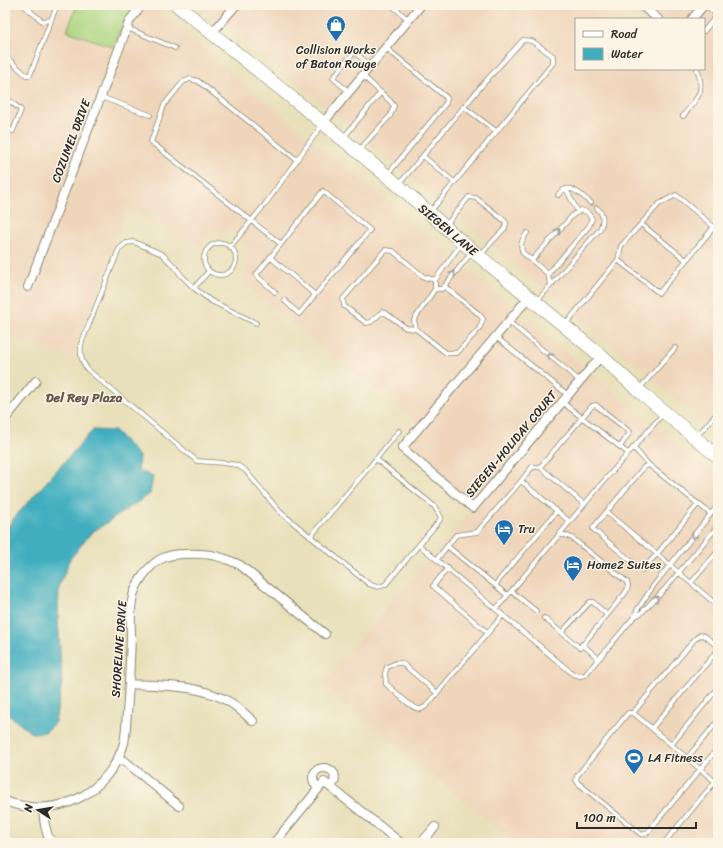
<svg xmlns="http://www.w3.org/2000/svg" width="723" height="848" viewBox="0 0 723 848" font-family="Sriracha,sans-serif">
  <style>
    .built { fill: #efd6bb; fill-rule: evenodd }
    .green { fill: #aed681; stroke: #6c8056 }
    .water { fill: #41aebf; stroke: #366c75 }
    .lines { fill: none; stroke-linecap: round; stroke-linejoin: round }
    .service-casing { stroke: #8a8672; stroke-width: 5.5 }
    .minor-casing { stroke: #8a8672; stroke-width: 10 }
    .primary-casing { stroke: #8a8672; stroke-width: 14 }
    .service { stroke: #fff; stroke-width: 4 }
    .minor { stroke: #fff; stroke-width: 8 }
    .primary { stroke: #fff; stroke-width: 13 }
    .oneway { stroke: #a0a0a0 }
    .labels { text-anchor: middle; stroke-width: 3; stroke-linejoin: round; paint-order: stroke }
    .poi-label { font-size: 12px; fill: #2b2b2b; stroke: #fcf5e5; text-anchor: start }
    .street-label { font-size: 12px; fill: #2b2b2b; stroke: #fcf5e5 }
    .neighbourhood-label { font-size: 13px; font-weight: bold; fill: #685650; stroke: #fcf5e5 }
  </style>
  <rect width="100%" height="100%" fill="#fcf5e5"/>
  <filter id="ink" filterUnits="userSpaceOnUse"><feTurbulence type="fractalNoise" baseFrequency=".025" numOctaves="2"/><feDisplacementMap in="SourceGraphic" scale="8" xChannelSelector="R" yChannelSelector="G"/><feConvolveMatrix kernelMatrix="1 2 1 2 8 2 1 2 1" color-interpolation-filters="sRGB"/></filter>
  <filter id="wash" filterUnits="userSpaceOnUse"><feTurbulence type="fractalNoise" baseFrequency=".012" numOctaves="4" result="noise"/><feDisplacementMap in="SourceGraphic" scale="16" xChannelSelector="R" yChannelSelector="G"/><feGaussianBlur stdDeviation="0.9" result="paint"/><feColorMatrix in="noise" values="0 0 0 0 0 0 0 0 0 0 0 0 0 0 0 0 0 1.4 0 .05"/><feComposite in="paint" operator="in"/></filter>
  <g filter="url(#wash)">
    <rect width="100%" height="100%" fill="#e8e0ba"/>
    <path class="built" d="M5,5H151L718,479V843H515L321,684L473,508L402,448L421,425L244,285L248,258L247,243L231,231L211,232L200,246L127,208L72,359L5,336Z
      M203,5H718V434L267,58ZM576,19H704V69H576Z"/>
    <path class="green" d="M77,5H130L133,8L125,20L113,47L67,31Z"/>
    <path class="water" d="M93,430L115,431L139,456L138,470L153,477L150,494L91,533L70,559L59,587L58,619L62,683L55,722L46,732L31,733L5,712V530L14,518Z"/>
  </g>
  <g filter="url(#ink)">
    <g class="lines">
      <g class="service-casing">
        <path id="service" d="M23,5L42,21L51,20
          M391,5L409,20
          M29,10L33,5
          M127,28L175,48
          M704,31L717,15L705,5
          M386,48L447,98L446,103L388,174
          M5,56L26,75H30L57,5
          M349,92L333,78L354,52L371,66
          M5,97L21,110L13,131L5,129
          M101,97L150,115
          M464,107L496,131
          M683,116C697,98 706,93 697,69
          M344,137L381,92
          M359,150L390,116L394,106L390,101L363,76
          M423,156L454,182
          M400,183L483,84L523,40L532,41L553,56V63L430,212
          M566,189L578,212
          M558,195C569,180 581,195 591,203
          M641,224L686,260
          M446,225L469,197L476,198L505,221L506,223L505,228L481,254
          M527,233C522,240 519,245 523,253L548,274L549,280L552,284
          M204 259a16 16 0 1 1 32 0a16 16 0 1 1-32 0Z
          M281,244L323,191L370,230L299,314L284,300
          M461,244L435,280V289H442L472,252
          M230,247L266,203L322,125
          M270,257L314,294
          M532,260L573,215L581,210L587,212L592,219L589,226L548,274
          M209,271L194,288L181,275L176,268L162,254L134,242L126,243L119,249L81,344C80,355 81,361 88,370L197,461L224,463L237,465L245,470L280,512L369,584L377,587L385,585L439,521L441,517L434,506L376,459L310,537
          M194,288L211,301L256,323
          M435,289L414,320L416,329L446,353H457L479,329L483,319L479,314L444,286
          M275,292L256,275L281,244L151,142L164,105L183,82L190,79L198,81L297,160
          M537,301L600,229C604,221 604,214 597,208
          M508,321L580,381
          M565,325L618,260L621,246L659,204L676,195L714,227L659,293L618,260
          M416,329L406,328L387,314L382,312L371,322L366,323L344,306L343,299L385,250L393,251L424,277L435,280
          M496,337L568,395
          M640,388L675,348
          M562,402L620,447
          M697,436L718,412
          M633,447L649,465
          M376,459L399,431
          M521,481L532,467H540
          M584,504L540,467L592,406L596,405L598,407L630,432L620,447L628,453
          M718,505L654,585L637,610L634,617L641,613L663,591L718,526
          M606,512L657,554L698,504
          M711,514L649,465L644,467L593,528L595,531L642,570L657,554L718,606
          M558,536L603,482L663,414
          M419,545L573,674L580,676L585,675L634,617
          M447,546L507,595
          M437,559L456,535L477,532L521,481L570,522
          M448,568L433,586L488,633
          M691,583L718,551
          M495,585L557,511
          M511,591L536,611
          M496,609L559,535H565L572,538L627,582L628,586L626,592L580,648L544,618
          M561,633L590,602H593L607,615
          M582,644L599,659
          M437,693L402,663H396L387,667L385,673L386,684C393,689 413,711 421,709C428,707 433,698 437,693L503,615
          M633,713L695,639L700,635L705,636L718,647
          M652,728L718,650
          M671,745L718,688
          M718,748L647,833L642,835L578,783L576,780L577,776L628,713H633L637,716L718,784
          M687,758L718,721
          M664,843L718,778"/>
      </g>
      <g class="minor-casing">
        <path id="minor" d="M641,5L658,19
          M692,19L704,5
          M212,33L236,5
          M323,123L421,5
          M28,287L130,20L142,5
          M529,297L402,448L473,508L601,356
          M5,419L36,381
          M129,684C163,686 201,684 231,703C239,708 246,715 253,721
          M118,758L126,762L179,806
          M318,788C315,785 313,782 313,777C316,760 345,769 331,787
          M5,801C28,810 56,810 79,798C100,787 117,767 124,743C126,734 126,723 127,713C129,688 130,663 131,637C131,626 130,613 132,601C134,585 149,564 163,558C170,555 177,554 184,554C207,553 219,555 240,565L325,634
          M43,808C44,821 45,831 51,843
          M274,843L324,782L401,843
          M421,843L435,827"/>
      </g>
      <g class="primary-casing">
        <path id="primary" d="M177,5L323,123L398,185L462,242L601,356L638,390L718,457"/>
      </g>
      <use href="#service" class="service"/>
      <use href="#minor" class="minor"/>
      <use href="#primary" class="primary"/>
    </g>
    <defs><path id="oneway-chevron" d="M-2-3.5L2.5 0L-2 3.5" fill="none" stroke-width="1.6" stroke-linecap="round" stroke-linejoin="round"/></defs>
    <g class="oneway">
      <use href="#oneway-chevron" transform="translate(558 231) rotate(-49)"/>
      <use href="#oneway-chevron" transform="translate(453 274) rotate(-50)"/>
      <use href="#oneway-chevron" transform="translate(550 356) rotate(-140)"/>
      <use href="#oneway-chevron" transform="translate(694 536) rotate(129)"/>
      <use href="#oneway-chevron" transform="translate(656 598) rotate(-45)"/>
    </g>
  </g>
  <defs>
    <g id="shop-pin" transform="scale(1)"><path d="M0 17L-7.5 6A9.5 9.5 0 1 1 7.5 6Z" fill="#1f6fb2" stroke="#fcf5e5"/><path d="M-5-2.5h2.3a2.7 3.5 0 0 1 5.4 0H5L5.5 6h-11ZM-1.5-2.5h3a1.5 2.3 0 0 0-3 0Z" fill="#fff"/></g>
    <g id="hotel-pin" transform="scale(1)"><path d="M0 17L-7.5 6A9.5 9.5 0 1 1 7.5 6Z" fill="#1f6fb2" stroke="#fcf5e5"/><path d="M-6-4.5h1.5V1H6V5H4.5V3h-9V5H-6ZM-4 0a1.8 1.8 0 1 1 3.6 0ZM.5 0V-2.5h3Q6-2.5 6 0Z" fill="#fff"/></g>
    <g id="stadium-pin" transform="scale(1)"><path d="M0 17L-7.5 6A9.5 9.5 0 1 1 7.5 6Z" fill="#1f6fb2" stroke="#fcf5e5"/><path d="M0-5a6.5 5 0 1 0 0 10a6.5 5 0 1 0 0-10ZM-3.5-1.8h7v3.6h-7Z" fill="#fff"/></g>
  </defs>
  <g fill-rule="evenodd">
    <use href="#shop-pin" x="336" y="25"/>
    <use href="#hotel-pin" x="504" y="529"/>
    <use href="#hotel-pin" x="573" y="565"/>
    <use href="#stadium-pin" x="634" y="758"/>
  </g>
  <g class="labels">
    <g class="poi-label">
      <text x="336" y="54" text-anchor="middle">Collision Works<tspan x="336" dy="14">of Baton Rouge</tspan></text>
      <text x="518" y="533">Tru</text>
      <text x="587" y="569">Home2 Suites</text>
      <text x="648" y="762">LA Fitness</text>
    </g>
    <g class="street-label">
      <text transform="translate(71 141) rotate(-69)" y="4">COZUMEL DRIVE</text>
      <text transform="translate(448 230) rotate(40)" y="4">SIEGEN LANE</text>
      <text transform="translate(511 444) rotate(-50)" y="4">SIEGEN-HOLIDAY COURT</text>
      <text transform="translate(119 649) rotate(-86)" y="4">SHORELINE DRIVE</text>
    </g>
    <g class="neighbourhood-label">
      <text x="84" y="402">Del Rey Plaza</text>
    </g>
  </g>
  <rect width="723" height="848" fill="none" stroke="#fcf5e5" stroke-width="20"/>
  <rect x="575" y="18" width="130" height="52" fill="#fcf5e5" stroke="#a8a49b"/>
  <rect x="583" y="31" width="20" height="6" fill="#ffffff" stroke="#a8a49b"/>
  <text x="611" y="38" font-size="12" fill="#2b2b2b">Road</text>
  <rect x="583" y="48" width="20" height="12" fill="#41aebf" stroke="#a8a49b"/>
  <text x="611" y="58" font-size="12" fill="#2b2b2b">Water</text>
  <g transform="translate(38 810) rotate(282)" stroke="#fcf5e5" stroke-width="3" paint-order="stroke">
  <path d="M0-3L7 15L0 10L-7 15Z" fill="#2b2b2b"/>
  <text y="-6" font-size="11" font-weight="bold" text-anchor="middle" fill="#2b2b2b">N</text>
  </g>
  <path d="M577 822v6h119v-6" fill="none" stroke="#2b2b2b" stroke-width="2"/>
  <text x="583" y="822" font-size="12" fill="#2b2b2b" stroke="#fcf5e5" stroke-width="3" paint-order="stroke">100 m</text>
</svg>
